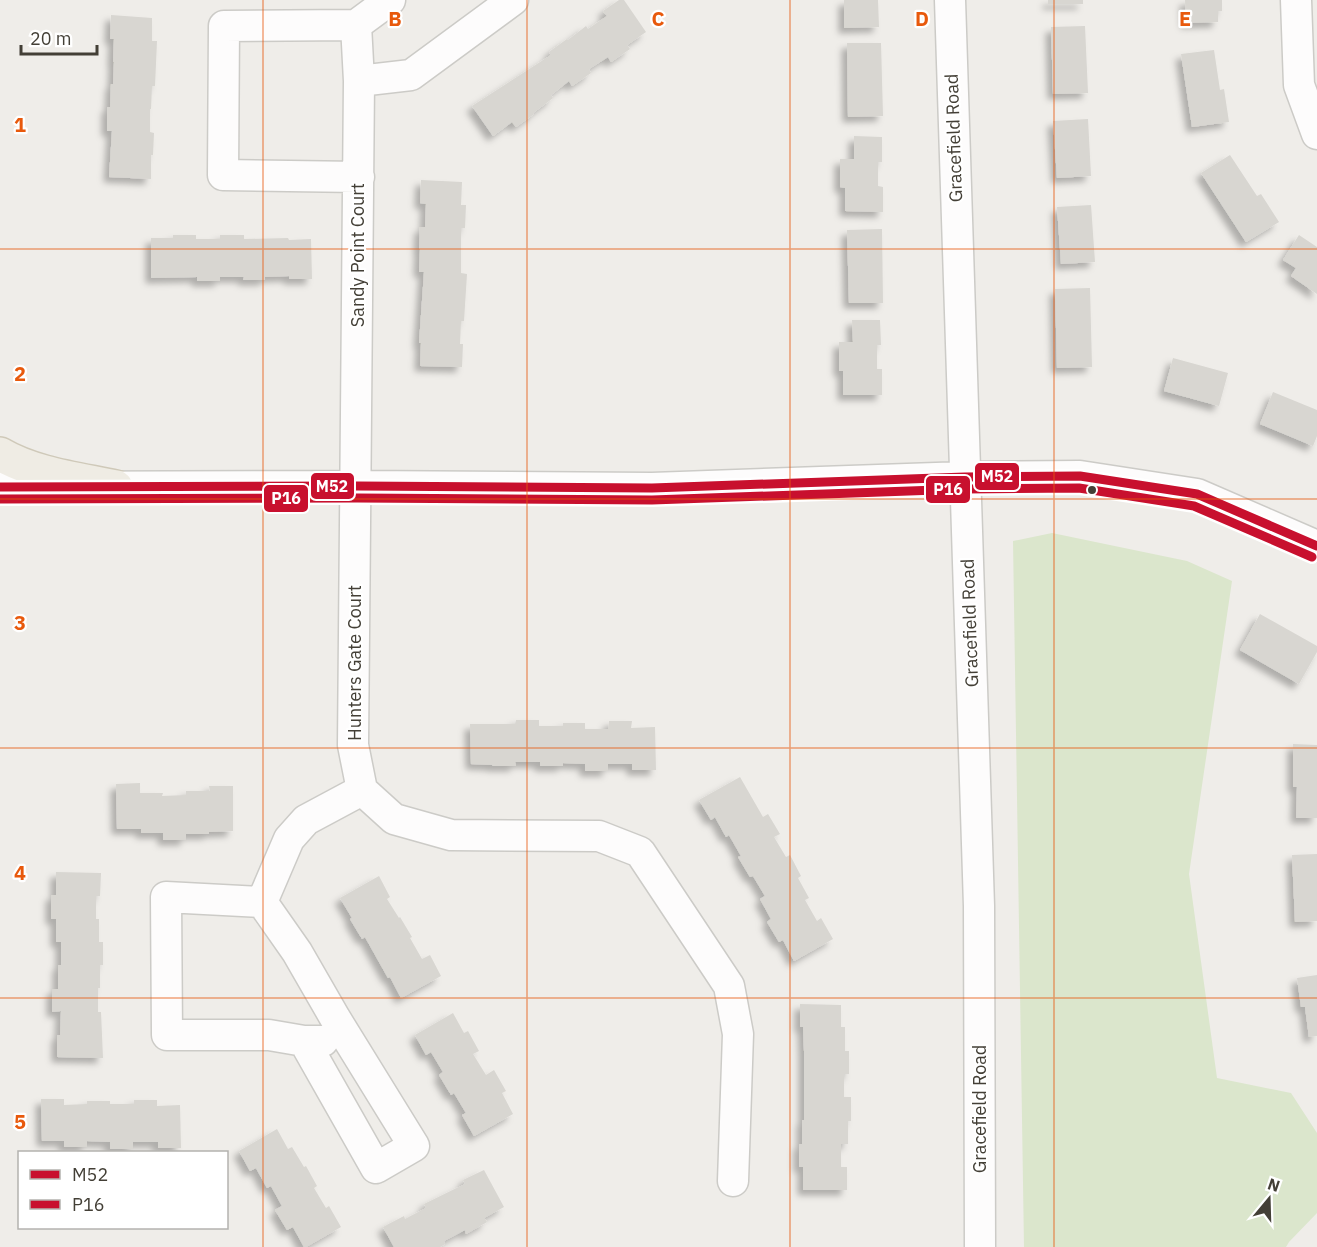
<svg xmlns="http://www.w3.org/2000/svg" width="1317" height="1247" viewBox="0 0 1317 1247" font-family="'IBM Plex Sans',sans-serif">
  <style>
    .green { fill: #dbe6cc }
    .building { fill: #d8d6d1; filter: url(#shadow) }
    .lines { fill: none; stroke-linecap: round; stroke-linejoin: round }
    .minor-casing { stroke: #cccbc7; stroke-width: 33 }
    .major-casing { stroke: #cfc9b9; stroke-width: 36 }
    .minor { stroke: #fdfcfc; stroke-width: 30 }
    .major { stroke: #efece4; stroke-width: 33 }
    .bus-1-casing { stroke: #fff; stroke-width: 14 }
    .bus-2-casing { stroke: #fff; stroke-width: 14 }
    .bus-1 { stroke: #c8102e; stroke-width: 9 }
    .bus-2 { stroke: #c8102e; stroke-width: 9 }
    .grid { fill: none; stroke: #e8590c; stroke-width: 1.5; stroke-opacity: 0.55 }
    .bus-dot { fill: #433f36; stroke: #fff; stroke-width: 2 }
    .labels { text-anchor: middle; stroke-width: 4.5; stroke-linejoin: round; paint-order: stroke }
    .street-label { font-size: 18px; fill: #433f36; stroke: #fff }
    .grid-label { font-size: 20px; text-anchor: middle; font-weight: bold; fill: #e8590c; stroke: #fff; stroke-width: 4.5; stroke-linejoin: round; paint-order: stroke }
    .line-badge { stroke: #fff; stroke-width: 2 }
    .badge-label { font-size: 16px; text-anchor: middle; font-weight: bold; fill: #fff }
  </style>
  <defs>
    <filter id="shadow"><feDropShadow dx="-5.5" dy="5.5" stdDeviation="3" flood-color="#0004"/></filter>
  </defs>
  <rect width="100%" height="100%" fill="#efede9"/>
  <path class="green" d="M1052,533L1187,561L1232,581L1189,874L1217,1078L1291,1093L1317,1133V1213L1289,1242L1286,1247H1024L1013,541Z"/>
  <path class="building" d="M619,0H624L646,32L627,45L630,49L611,62L608,57L589,69L591,73L572,86L569,81L551,95L553,98L533,113L534,114L516,127L512,122L493,136L472,106L551,55L549,52L567,39L568,40L586,26L588,29L607,16L603,11Z
    M844,0H878L879,27L844,28Z
    M1048,0H1083V4H1048Z
    M1185,0H1222V11H1218V22L1186,23Z
    M111,15L152,18V41H157L155,86H152L151,109H150V132L154,133L153,155H151V179L109,177L112,131H107V107H110L111,84H113L114,62H113L114,39H110Z
    M1085,26L1088,93L1053,94L1051,27Z
    M847,43H881L883,116L848,117Z
    M1214,50L1220,90L1224,89L1229,122L1192,127L1181,54Z
    M1088,119L1091,176L1057,178L1053,121Z
    M854,136L882,137V162H878V186L883,187V212L845,211V188L840,187V159H854Z
    M1230,155L1257,196L1261,194L1279,222L1246,242L1201,173Z
    M421,180L462,182L461,205H466L465,228H461V273L467,274L464,321H461L460,344H463L462,367L420,366L421,343H419L424,272H419L420,249H419L420,227H425L426,204L420,203Z
    M1091,205L1095,262L1061,264L1057,207Z
    M882,229L883,303H849L847,230Z
    M173,235H196V239H220V235H244V239L288,238L289,240L311,239L312,279H289V276L265,277V280H243L244,277H220V281H197V277L151,278V238H173Z
    M1299,235L1317,247V294L1291,276L1296,268L1283,260Z
    M1090,288L1092,367L1057,368L1055,289Z
    M852,320H880L881,345H877V369H882V395H843V371H839V342H853Z
    M1173,358L1228,373L1219,406L1164,391Z
    M1273,392L1317,410V436L1313,446L1260,424Z
    M1260,614L1317,646V652L1299,684L1240,650Z
    M516,720H539V726H563V723H585V729H608L609,721H632L631,728L655,727L656,770H632V764H608V771H585V764L563,763V766H540V762H515L516,766H493L492,765L471,764L470,724H515Z
    M1293,744L1317,745V818H1296L1297,787H1293Z
    M740,777L763,817L768,814L780,834L774,837L786,857L790,855L801,876L798,878L809,898L805,900L817,921L821,918L833,939L794,961L783,940L779,942L767,922L771,919L760,899L765,896L753,876L750,877L738,857L741,856L729,835L726,837L715,817L711,820L699,800Z
    M140,783V793H163L162,796L186,795V791H210L209,786H233V831L209,832V834H186V840H163V833H141V829H117L116,784Z
    M1317,854V921L1295,922L1292,855Z
    M56,872L101,873L100,896H96V919H99V942H103V965H100V988H98V1012H101L103,1058L57,1057V1035H60L61,1011L52,1012V989H58V965H61V942H56V919H51V895H56Z
    M379,876L390,897L387,899L399,918L400,917L412,937L410,938L422,959L430,955L441,976L401,998L390,977L388,978L365,937L362,939L350,919L352,918L340,898Z
    M1317,975V1036L1309,1037L1305,1007H1301L1297,978Z
    M800,1004L841,1005V1027H845V1051H849V1074H844V1097H851V1121H848V1144H841V1167H847V1190H803V1167H799V1144H802V1120H804V1051L803,1027H800Z
    M453,1013L464,1033L468,1031L479,1051L473,1054L486,1075L494,1070L506,1091L502,1093L513,1114L474,1136L462,1115L466,1113L454,1093L451,1095L439,1075L443,1072L431,1052L426,1055L415,1035Z
    M41,1099H64V1105L87,1104V1101H110V1104H134V1100H157V1106L180,1105L181,1148H158V1142H133V1149H110V1142L87,1141V1147H64V1141H42Z
    M277,1129L288,1149L292,1147L304,1167L306,1166L317,1186L314,1188L326,1208L329,1206L341,1227L306,1247H304L293,1227L287,1230L275,1210L282,1206L271,1186L267,1188L256,1168L250,1171L239,1151Z
    M484,1170L504,1207L484,1218L487,1222L466,1234L465,1230L444,1241L445,1244L440,1247H394L383,1227L404,1216L405,1219L426,1208L424,1204L465,1184L463,1180Z"/>
  <g class="lines">
    <g class="minor-casing">
      <path id="minor" d="M950,0L979,906L980,1247
        M1296,0L1299,85L1317,134
        M356,25L359,81L353,745L362,790
        M359,81L411,75L513,0
        M359,177L223,175L224,26L356,25L390,0
        M0,487L357,486L652,488L965,477L1080,476L1197,494L1317,546
        M362,790L394,819L451,835L599,836L640,852L729,986L738,1034L733,1181
        M262,902L166,897L167,1035H269L304,1041H323
        M304,1041L376,1168L414,1146L335,1018L297,952L262,902L289,839L306,820L362,790"/>
    </g>
    <g class="major-casing">
      <path id="major" d="M0,454C34,474 78,479 116,487"/>
    </g>
    <use href="#minor" class="minor"/>
    <use href="#major" class="major"/>
    <g class="bus-1-casing">
      <path id="bus-1" d="M0,487L357,486L652,488L965,477L1080,476L1197,494L1317,546"/>
    </g>
    <g class="bus-2-casing">
      <path id="bus-2" d="M0,499L357,498L652,500L965,489L1079,488L1194,506L1312,557"/>
    </g>
    <use href="#bus-1" class="bus-1"/>
    <use href="#bus-2" class="bus-2"/>
  </g>
  <path class="grid" d="M263,0V1247M527,0V1247M790,0V1247M1054,0V1247M0,249H1317M0,499H1317M0,748H1317M0,998H1317"/>
  <circle class="bus-dot" cx="1092" cy="490" r="5"/>
  <g class="labels">
    <g class="street-label">
      <text transform="translate(954 138) rotate(-92)" y="6">Gracefield Road</text>
      <text transform="translate(358 255) rotate(-90)" y="6">Sandy Point Court</text>
      <text transform="translate(970 623) rotate(-92)" y="6">Gracefield Road</text>
      <text transform="translate(355 663) rotate(-90)" y="6">Hunters Gate Court</text>
      <text transform="translate(980 1109) rotate(-90)" y="6">Gracefield Road</text>
    </g>
  </g>
  <g class="grid-label">
    <text x="395" y="26">B</text>
    <text x="658" y="26">C</text>
    <text x="922" y="26">D</text>
    <text x="1185" y="26">E</text>
    <text x="20" y="132">1</text>
    <text x="20" y="381">2</text>
    <text x="20" y="630">3</text>
    <text x="20" y="880">4</text>
    <text x="20" y="1129">5</text>
  </g>
  <g class="line-badge">
    <rect x="974" y="462" width="46" height="29" rx="6" fill="#c8102e"/>
    <rect x="310" y="472" width="45" height="28" rx="6" fill="#c8102e"/>
    <rect x="925" y="475" width="46" height="29" rx="6" fill="#c8102e"/>
    <rect x="263" y="484" width="46" height="29" rx="6" fill="#c8102e"/>
  </g>
  <g class="badge-label">
    <text x="997" y="482">M52</text>
    <text x="332" y="492">M52</text>
    <text x="948" y="495">P16</text>
    <text x="286" y="504">P16</text>
  </g>
  <rect x="18" y="1151" width="210" height="78" fill="#ffffff" stroke="#b4b2af" stroke-width="1.5"/>
  <rect x="30" y="1170" width="30" height="9" fill="#c8102e" stroke="#b4b2af" stroke-width="1.5"/>
  <text x="72" y="1181" font-size="18" fill="#433f36">M52</text>
  <rect x="30" y="1200" width="30" height="9" fill="#c8102e" stroke="#b4b2af" stroke-width="1.5"/>
  <text x="72" y="1211" font-size="18" fill="#433f36">P16</text>
  <g transform="translate(1269 1199) rotate(19)" stroke="#ffffff" stroke-width="4.5" paint-order="stroke">
  <path d="M0-4.5L10 22L0 15L-10 22Z" fill="#433f36"/>
  <text y="-9" font-size="16" font-weight="bold" text-anchor="middle" fill="#433f36">N</text>
  </g>
  <path d="M21 45v9h76v-9" fill="none" stroke="#433f36" stroke-width="3"/>
  <text x="30" y="45" font-size="18" fill="#433f36" stroke="#ffffff" stroke-width="4.5" paint-order="stroke">20 m</text>
</svg>
